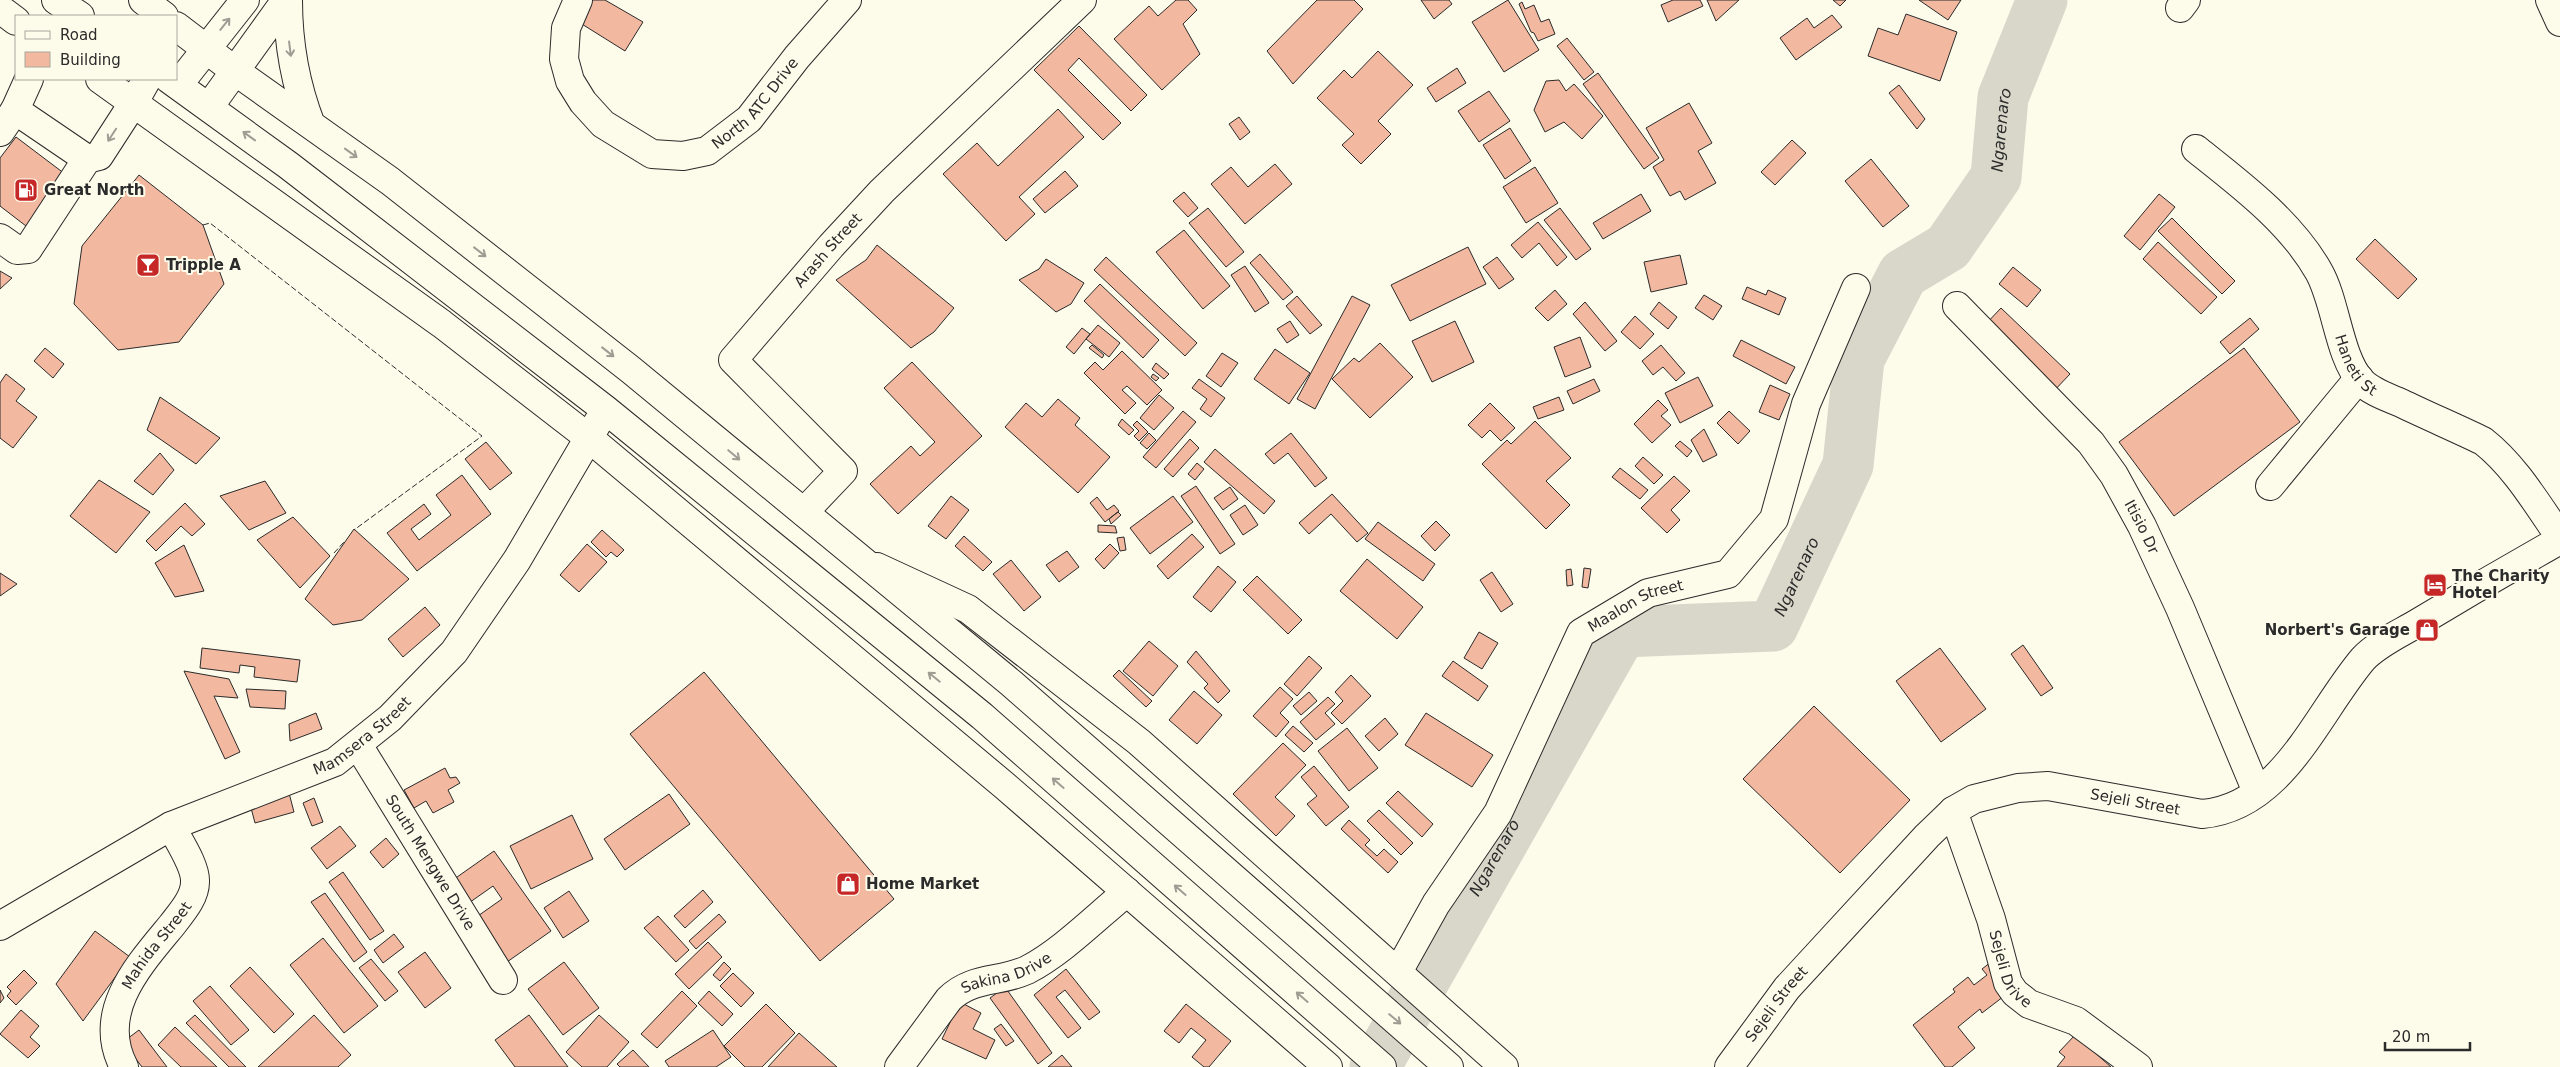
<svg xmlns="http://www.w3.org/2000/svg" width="2560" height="1067" viewBox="0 0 2560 1067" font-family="'DejaVu Sans',sans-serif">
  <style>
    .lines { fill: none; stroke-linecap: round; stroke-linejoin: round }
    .river { stroke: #d8d7c9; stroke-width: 51 }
    .building { fill: #f2b8a0; stroke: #2b2b2b }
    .minor-casing { stroke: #2b2b2b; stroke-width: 30 }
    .highway-casing { stroke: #2b2b2b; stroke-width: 30 }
    .minor { stroke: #fdfbea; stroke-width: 28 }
    .highway { stroke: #fdfbea; stroke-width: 28 }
    .fence { stroke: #2b2b2b; stroke-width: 1; stroke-dasharray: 6 2.5; stroke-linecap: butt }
    .oneway { stroke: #9e9d94 }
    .labels { text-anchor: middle; stroke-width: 4; stroke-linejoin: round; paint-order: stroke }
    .street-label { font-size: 15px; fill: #2b2b2b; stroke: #fdfbea }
    .poi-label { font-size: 15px; font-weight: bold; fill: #2b2b2b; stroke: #fdfbea; text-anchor: start }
    .water-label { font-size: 16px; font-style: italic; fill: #2b2b2b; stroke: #fdfbea }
  </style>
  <rect width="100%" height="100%" fill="#fdfbea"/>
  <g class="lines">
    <path class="river" id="s1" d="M1375,1067L1622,632L1773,626L1848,465L1859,359L1903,274L1948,247L1996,177L2003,97L2042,0"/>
  </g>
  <path class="building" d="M586,0H605L643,22L625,51L577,21Z
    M1176,0H1188L1197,10L1183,24L1200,54L1162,90L1114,39L1149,6L1158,16Z
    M1317,0H1354L1363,9L1293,84L1267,51Z
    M1421,0H1449L1452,4L1434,19Z
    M1508,0L1539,50L1504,72L1472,22Z
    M1673,0H1700L1703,6L1668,22L1661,5Z
    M1707,0H1739L1716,21Z
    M1833,0H1846L1840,6Z
    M1919,0H1961L1948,20Z
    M1522,2L1525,9L1534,5L1541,22L1549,19L1555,34L1538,41L1534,33L1531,32L1519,4Z
    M1906,14L1957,32L1940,81L1868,56L1878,28L1898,35Z
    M1832,15L1842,27L1796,60L1780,38L1807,18L1814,28Z
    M1079,26L1147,95L1131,111L1079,58L1068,70L1121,123L1103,140L1034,70Z
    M1567,38L1594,72L1584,80L1557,46Z
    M1378,51L1413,85L1378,121L1391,134L1361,164L1342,145L1354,134L1317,98L1344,70L1352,78Z
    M1457,68L1466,83L1436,102L1427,88Z
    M1598,73L1659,158L1644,169L1583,84Z
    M1559,80L1566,91L1574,84L1603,116L1582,139L1564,122L1545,132L1534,110L1546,81Z
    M1899,85L1925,119L1917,129L1889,93Z
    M1489,91L1510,121L1479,142L1458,111Z
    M1689,103L1712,143L1698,151L1716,183L1685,200L1680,191L1670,196L1653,167L1664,160L1646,128Z
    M1058,109L1084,137L1019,197L1035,214L1006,241L943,174L977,143L998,166Z
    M1239,117L1250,132L1240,140L1229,124Z
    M1510,128L1531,161L1505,179L1483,145Z
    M16,137L65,174L26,226L0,206V158Z
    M1792,140L1806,153L1775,185L1761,172Z
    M1871,159L1909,206L1883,227L1845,181Z
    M1275,164L1292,184L1245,224L1211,184L1231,167L1248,187Z
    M1535,167L1558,203L1526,223L1503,187Z
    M1065,171L1078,186L1045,213L1033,199Z
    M139,175L203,225L224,284L179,342L118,350L74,304L82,246Z
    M1184,192L1198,208L1188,217L1173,201Z
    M1641,194L1651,211L1603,239L1593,223Z
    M2159,194L2175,207L2140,250L2124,236Z
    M1208,208L1244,252L1226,267L1189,223Z
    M1560,208L1591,249L1576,260L1544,220Z
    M2172,218L2235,281L2222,294L2158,231Z
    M1538,222L1567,257L1557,266L1539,243L1522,258L1511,245Z
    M1184,230L1230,286L1203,309L1156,252Z
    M2375,239L2417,279L2398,299L2356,259Z
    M2158,242L2217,297L2201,314L2143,259Z
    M877,245L954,308L934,332L911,348L836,280L866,260Z
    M1468,247L1486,284L1410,321L1391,285Z
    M1260,254L1293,292L1283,300L1250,263Z
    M1680,255L1687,284L1651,292L1644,262Z
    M1106,257L1197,343L1185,356L1094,270Z
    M1497,257L1514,279L1499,289L1483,267Z
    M1046,259L1084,283L1071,304L1056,312L1019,280L1039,269Z
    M1245,266L1269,303L1255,312L1231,275Z
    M2013,267L2041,290L2027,307L1999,284Z
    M0,271L12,278L0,289Z
    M1100,284L1159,340L1143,358L1084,301Z
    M1747,287L1766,295L1768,290L1786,298L1779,315L1742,299Z
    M1555,290L1567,304L1548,321L1535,308Z
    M1704,295L1722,306L1713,320L1695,308Z
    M1297,296L1322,325L1310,334L1286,306Z
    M1352,296L1370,305L1315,409L1297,399Z
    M1585,302L1617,341L1605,351L1573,314Z
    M1659,302L1677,317L1668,329L1650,314Z
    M2001,308L2070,374L2052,393L1983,327Z
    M1635,316L1654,334L1640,349L1621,332Z
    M2250,318L2259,329L2230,354L2220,342Z
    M1290,321L1299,335L1287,343L1277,329Z
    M1455,321L1474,362L1432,382L1412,341Z
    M1098,325L1120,343L1109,357L1086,339Z
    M1082,328L1090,334L1074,354L1066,347Z
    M1580,337L1591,367L1565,377L1554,347Z
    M1741,340L1795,367L1786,384L1733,356Z
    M1380,343L1413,377L1370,418L1332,379L1354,358L1359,362Z
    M1092,345L1104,355L1102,358L1089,348Z
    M1661,345L1685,373L1676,381L1663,367L1653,375L1642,361Z
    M45,348L64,364L53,378L34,361Z
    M2244,348L2300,422L2174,516L2119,442Z
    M1275,349L1310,373L1289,404L1254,379Z
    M1122,351L1162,390L1147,405L1127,386L1122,390L1136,403L1125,414L1084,373L1095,362L1103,370Z
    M1222,353L1238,363L1221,387L1206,376Z
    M912,362L982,436L898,514L870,484L911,446L920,456L935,442L884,388Z
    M1156,363L1169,374L1164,379L1152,369Z
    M6,374L25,389L16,401L37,417L13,448L0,438V383Z
    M1153,374L1159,378L1156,381L1151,377Z
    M1698,377L1713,406L1680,423L1665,393Z
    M1199,379L1225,398L1211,417L1200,409L1207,399L1192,388Z
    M1594,379L1600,391L1573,404L1567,391Z
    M1770,385L1790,394L1779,420L1759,412Z
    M1159,395L1174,408L1154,430L1140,418Z
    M160,397L220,438L196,464L147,430Z
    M1559,397L1564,410L1538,419L1533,407Z
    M1058,399L1080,418L1075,425L1110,457L1078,493L1005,427L1026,403L1042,417Z
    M1658,400L1668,410L1661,416L1671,425L1652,443L1634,424Z
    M1490,403L1515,428L1501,441L1490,430L1482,438L1468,425Z
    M1183,411L1196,422L1156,468L1143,457Z
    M1729,411L1750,431L1738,444L1717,423Z
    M1122,419L1134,430L1129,435L1118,425Z
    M1137,421L1148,432L1139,441L1134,436L1139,431L1133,425Z
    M1535,421L1571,458L1546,481L1570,505L1546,529L1482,464L1507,440L1511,444Z
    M1704,429L1717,455L1703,462L1691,440Z
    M1149,433L1156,440L1147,449L1140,443Z
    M1291,433L1327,478L1315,487L1288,453L1274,464L1265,454Z
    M1190,439L1199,448L1173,477L1164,469Z
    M1680,441L1692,451L1687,457L1675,446Z
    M486,442L512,473L490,490L465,459Z
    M1215,449L1275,501L1264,514L1204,462Z
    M160,453L174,470L153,495L134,481Z
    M1643,457L1663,475L1654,484L1635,466Z
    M1197,463L1204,469L1195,480L1188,474Z
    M1620,468L1648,490L1640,499L1612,477Z
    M462,475L491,514L417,571L387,533L424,504L431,514L411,529L419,540L451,515L436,495Z
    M1674,476L1690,491L1671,510L1680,520L1667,533L1641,508Z
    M99,480L150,512L116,553L70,516Z
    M265,481L286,513L249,530L220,496Z
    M1196,486L1235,544L1220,554L1181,496Z
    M1230,487L1238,499L1223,510L1214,498Z
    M1332,494L1368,533L1357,542L1331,514L1309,534L1299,523Z
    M951,496L969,510L946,539L928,526Z
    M1173,496L1193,522L1150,554L1130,528Z
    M1097,497L1107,510L1114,505L1119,511L1105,522L1090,503Z
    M185,503L205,524L192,536L181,526L156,551L146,541Z
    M1245,505L1258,525L1243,535L1230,515Z
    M1118,512L1121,515L1111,524L1109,519Z
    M293,517L330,556L300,588L257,540Z
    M1436,521L1450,535L1435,551L1421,536Z
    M1378,522L1435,564L1423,581L1365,539Z
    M1098,525L1115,526L1117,533L1098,532Z
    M354,529L409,579L362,620L333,625L305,599Z
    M602,530L624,550L617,557L611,552L606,557L591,542Z
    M1192,534L1204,547L1168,579L1157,566Z
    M964,536L992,562L983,571L955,546Z
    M1124,537L1126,550L1120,551L1117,538Z
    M587,544L607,562L579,592L560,575Z
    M1110,544L1119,553L1104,569L1095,559Z
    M184,545L204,591L175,597L155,563Z
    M1067,551L1079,567L1059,582L1046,565Z
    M1367,559L1423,607L1397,639L1340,591Z
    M1011,560L1041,597L1024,611L993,574Z
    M1218,566L1236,582L1211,612L1193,597Z
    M1584,568L1591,569L1588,588L1582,587Z
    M1571,569L1573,585L1567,586L1566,570Z
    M1492,572L1513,604L1501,612L1480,580Z
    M0,573L17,584L0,596Z
    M1257,576L1302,620L1288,634L1243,590Z
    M425,607L440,625L403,657L388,639Z
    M1479,632L1498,643L1482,669L1464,658Z
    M1149,641L1178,666L1153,696L1123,671Z
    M2023,645L2053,688L2041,696L2011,654Z
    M202,648L300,660L297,682L254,677L255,667L240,665L239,673L200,668Z
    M1940,648L1986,709L1941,742L1896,681Z
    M1196,651L1230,691L1218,703L1204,688L1208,684L1187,662Z
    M1309,656L1322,668L1297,696L1284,684Z
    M1453,661L1488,686L1478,701L1442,676Z
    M1119,670L1152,701L1146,707L1113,676Z
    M184,671L229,679L238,698L214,696L240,752L225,759Z
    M704,672L894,899L820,961L630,734Z
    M1351,675L1371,696L1342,724L1331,713L1343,701L1335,692Z
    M1280,687L1293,699L1280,713L1289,722L1276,737L1253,716Z
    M246,689L286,691L285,709L250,707Z
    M1194,691L1222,715L1197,744L1169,720Z
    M1309,692L1317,701L1301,715L1293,706Z
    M1328,697L1335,704L1325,713L1335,724L1316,740L1300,722Z
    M1814,706L1910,800L1840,873L1743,779Z
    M316,713L322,729L290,741L289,724Z
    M1426,713L1493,755L1472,787L1405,745Z
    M1385,718L1398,734L1379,751L1365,736Z
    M1293,726L1313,743L1304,752L1285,735Z
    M1347,728L1378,768L1349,791L1318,751Z
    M1283,743L1306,765L1275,797L1295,816L1276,836L1233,794Z
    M1314,766L1349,807L1326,826L1307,804L1317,796L1301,777Z
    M445,768L450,778L456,777L460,783L448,790L454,802L433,813L426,801L414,808L404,790Z
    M1398,791L1433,824L1422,837L1386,803Z
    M289,793L294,812L255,823L250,804Z
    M669,794L690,824L625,870L604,839Z
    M314,798L323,822L312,826L303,803Z
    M1379,810L1413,843L1401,855L1367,821Z
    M572,815L593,859L531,889L510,846Z
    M1349,820L1370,840L1365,845L1377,856L1384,849L1398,862L1388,873L1341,829Z
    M340,826L356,846L327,869L311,848Z
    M386,838L399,854L383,868L370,852Z
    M494,851L551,931L507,962L475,918L502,899L493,886L466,905L450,882Z
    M343,872L384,931L370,940L329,882Z
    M703,890L713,902L685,928L674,916Z
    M569,891L589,921L563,938L544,908Z
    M325,893L367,952L354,962L311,902Z
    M719,914L726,922L696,949L689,941Z
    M658,916L689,950L676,962L644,928Z
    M95,931L130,957L83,1021L56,984Z
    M394,934L404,947L383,963L374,950Z
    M323,938L378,1006L344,1033L290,965Z
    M708,942L722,957L689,989L675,974Z
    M425,952L451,988L425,1008L398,972Z
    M371,959L398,991L385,1001L359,968Z
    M564,962L599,1008L563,1035L528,989Z
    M724,962L731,969L720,981L713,975Z
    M1991,962L2012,990L1982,1013L1980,1009L1958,1027L1975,1048L1952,1067H1945L1913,1025L1955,992L1953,989L1968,977L1974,985L1987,975L1982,969Z
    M250,967L294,1014L274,1033L230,986Z
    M1066,969L1100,1012L1089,1020L1065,990L1056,997L1081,1028L1068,1038L1034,995Z
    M24,970L37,983L16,1005L7,996L11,991L7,987Z
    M733,973L754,993L741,1007L720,986Z
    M210,986L249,1030L231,1045L193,1001Z
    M1005,987L1052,1053L1038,1064L990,998Z
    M0,990L4,998L0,1003Z
    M682,991L697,1006L657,1048L641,1034Z
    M709,991L733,1014L722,1026L698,1003Z
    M960,1002L981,1013L973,1029L995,1040L986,1059L942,1039Z
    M766,1004L795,1033L762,1067H745L724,1046Z
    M1186,1004L1231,1041L1209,1067H1204L1192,1057L1206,1040L1191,1028L1179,1043L1164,1031Z
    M21,1010L39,1026L30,1037L40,1046L28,1058L0,1034Z
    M195,1015L246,1067H229L186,1023Z
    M314,1015L351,1055L338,1067H258Z
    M529,1015L568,1067H515L495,1040Z
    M599,1015L629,1042L607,1067H582L566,1052Z
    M1001,1024L1014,1041L1006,1046L994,1029Z
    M175,1027L217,1067H181L158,1045Z
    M139,1030L167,1067H142L123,1042Z
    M713,1030L731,1057L716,1067H669L665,1061Z
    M799,1033L837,1067H768Z
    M2075,1035L2111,1067H2057L2065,1057L2059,1052Z
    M633,1050L649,1067H620L617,1064Z
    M1062,1055L1072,1067H1048Z"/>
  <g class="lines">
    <g class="minor-casing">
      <g id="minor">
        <path id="s2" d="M578,0L566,28L564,59L570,81L583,102L603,124L652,154L683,156L707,151L749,119L797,57L847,0"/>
        <path d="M2550,0L2560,22"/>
        <path d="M2180,8L2186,0"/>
        <path d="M0,9L16,21"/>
        <path d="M29,79L15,110L87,159L99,156L134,102L147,79"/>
        <path d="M100,79L442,324L589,438L1005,786L1328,1067"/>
        <path d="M0,132L15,110"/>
        <path id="s3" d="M2196,149C2240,184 2291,222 2319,272C2336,302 2339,357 2361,381C2371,392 2387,397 2401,403C2428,416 2456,428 2483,441C2515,466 2537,504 2560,537"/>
        <path d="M0,238L17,250L28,249L87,159"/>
        <path id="s4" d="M1957,306L2091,443L2114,475L2142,526L2180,608L2257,792"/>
        <path d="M2270,486L2359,378"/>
        <path id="s5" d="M804,512L843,471L733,360L831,246L882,191L1082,0"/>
        <path d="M877,567L968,609L1139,742L1504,1067"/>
        <path id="s6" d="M358,745L503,980"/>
        <path id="s7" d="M1953,811L1991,919L2008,983L2015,993L2029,1004L2076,1021L2138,1067"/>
        <path id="s8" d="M0,926L171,826L335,762L390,718L454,652L517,560L598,422"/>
        <path id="s9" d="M1398,972L1436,904L1498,813L1581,633L1648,593L1728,574L1774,519L1806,404L1856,288"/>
        <path id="s10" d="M124,1067C95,1012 139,965 172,925C181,913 195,898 195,882C196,866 178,840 171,826"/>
        <path id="s11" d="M899,1067L949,999C973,976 999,983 1027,970C1062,952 1096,917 1127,892"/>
        <path id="s12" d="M1729,1067L1787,988L1927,836L1953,811L1974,799L2018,788L2048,786L2202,814C2283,807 2317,713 2363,659C2377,644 2399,634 2416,624C2464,595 2512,567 2560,540"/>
      </g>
    </g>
    <g class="highway-casing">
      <path id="highway" d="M56,0L80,16
        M143,0L164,16
        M288,0C288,44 295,84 311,125
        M176,26L235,71L390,181L631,370L1011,683L1449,1067
        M169,79L288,165L606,410L982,716L1382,1067
        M178,85L245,0
        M209,107L286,0"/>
    </g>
    <use href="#minor" class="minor"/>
    <use href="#highway" class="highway"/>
    <path class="fence" d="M203,225L210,223L482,436L354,530
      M334,553L344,542"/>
  </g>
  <defs><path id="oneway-shaft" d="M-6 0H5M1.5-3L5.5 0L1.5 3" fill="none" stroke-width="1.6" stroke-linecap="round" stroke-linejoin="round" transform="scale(1.25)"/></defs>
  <g class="oneway">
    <use href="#oneway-shaft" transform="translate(225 24) rotate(-51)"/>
    <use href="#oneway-shaft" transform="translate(290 49) rotate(83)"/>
    <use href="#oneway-shaft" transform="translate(112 135) rotate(123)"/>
    <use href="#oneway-shaft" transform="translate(249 136) rotate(-144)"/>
    <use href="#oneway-shaft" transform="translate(351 153) rotate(36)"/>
    <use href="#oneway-shaft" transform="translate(480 252) rotate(38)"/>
    <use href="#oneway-shaft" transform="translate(608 352) rotate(38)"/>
    <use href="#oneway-shaft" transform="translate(734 455) rotate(40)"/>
    <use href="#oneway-shaft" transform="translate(934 677) rotate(-141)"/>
    <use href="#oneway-shaft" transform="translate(1058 783) rotate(-139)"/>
    <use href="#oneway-shaft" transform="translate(1180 890) rotate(-139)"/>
    <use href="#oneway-shaft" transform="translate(1302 997) rotate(-139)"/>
    <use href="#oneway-shaft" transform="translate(1395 1019) rotate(40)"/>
  </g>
  <defs>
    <g id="fuel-square" transform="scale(1.25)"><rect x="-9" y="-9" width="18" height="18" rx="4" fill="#c62828" stroke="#fdfbea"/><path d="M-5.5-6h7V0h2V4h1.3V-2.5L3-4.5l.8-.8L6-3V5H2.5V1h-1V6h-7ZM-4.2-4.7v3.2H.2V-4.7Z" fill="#fff"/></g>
    <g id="bar-square" transform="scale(1.25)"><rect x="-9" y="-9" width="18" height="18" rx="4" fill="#c62828" stroke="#fdfbea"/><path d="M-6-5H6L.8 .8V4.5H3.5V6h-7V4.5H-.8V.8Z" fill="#fff"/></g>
    <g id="hotel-square" transform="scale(1.25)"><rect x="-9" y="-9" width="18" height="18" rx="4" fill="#c62828" stroke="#fdfbea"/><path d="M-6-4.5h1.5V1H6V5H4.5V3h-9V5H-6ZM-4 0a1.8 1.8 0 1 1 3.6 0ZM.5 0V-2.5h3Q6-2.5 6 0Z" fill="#fff"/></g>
    <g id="shop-square" transform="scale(1.25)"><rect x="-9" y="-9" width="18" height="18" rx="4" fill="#c62828" stroke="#fdfbea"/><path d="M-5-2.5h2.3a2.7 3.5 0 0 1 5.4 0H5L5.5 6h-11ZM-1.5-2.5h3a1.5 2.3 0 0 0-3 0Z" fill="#fff"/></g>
  </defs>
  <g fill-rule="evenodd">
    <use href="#fuel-square" x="26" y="190"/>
    <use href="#bar-square" x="148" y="265"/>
    <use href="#hotel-square" x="2435" y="585"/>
    <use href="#shop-square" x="2427" y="630"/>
    <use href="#shop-square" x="848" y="884"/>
  </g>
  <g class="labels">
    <g class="street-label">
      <text dy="5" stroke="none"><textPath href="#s2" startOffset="320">North ATC Drive</textPath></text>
      <text dy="5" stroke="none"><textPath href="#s5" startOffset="358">Arash Street</textPath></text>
      <text dy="5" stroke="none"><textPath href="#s3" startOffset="276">Haneti St</textPath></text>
      <text dy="5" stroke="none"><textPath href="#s4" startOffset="290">Itisio Dr</textPath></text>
      <text dy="5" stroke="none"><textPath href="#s9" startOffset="448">Maalon Street</textPath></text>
      <text dy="5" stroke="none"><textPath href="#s8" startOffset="411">Mamsera Street</textPath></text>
      <text dy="5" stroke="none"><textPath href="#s12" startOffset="529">Sejeli Street</textPath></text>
      <text dy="5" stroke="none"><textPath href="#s6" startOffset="138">South Mengwe Drive</textPath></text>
      <text dy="5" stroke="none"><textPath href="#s10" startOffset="135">Mahida Street</textPath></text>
      <text dy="5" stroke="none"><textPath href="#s7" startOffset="169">Sejeli Drive</textPath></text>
      <text dy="5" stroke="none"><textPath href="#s11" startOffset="148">Sakina Drive</textPath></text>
      <text dy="5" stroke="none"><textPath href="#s12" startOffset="79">Sejeli Street</textPath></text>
    </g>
    <g class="poi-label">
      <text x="44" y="195">Great North</text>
      <text x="166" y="270">Tripple A</text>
      <text x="2452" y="581">The Charity<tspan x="2452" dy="17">Hotel</tspan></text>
      <text x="2410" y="635" text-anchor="end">Norbert's Garage</text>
      <text x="866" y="889">Home Market</text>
    </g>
    <g class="water-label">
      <text dy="6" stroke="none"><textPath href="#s1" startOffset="1216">Ngarenaro</textPath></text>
      <text dy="6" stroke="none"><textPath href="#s1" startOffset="706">Ngarenaro</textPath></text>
      <text dy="6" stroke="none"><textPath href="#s1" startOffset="241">Ngarenaro</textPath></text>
    </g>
  </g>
  <rect x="15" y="15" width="162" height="65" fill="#fdfbea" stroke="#a9a89e"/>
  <rect x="25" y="31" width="25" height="8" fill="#fdfbea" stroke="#a9a89e"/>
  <text x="60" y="40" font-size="15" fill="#2b2b2b">Road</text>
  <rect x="25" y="52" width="25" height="15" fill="#f2b8a0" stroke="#a9a89e"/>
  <text x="60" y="65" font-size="15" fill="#2b2b2b">Building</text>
  <path d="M2385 1042v8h85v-8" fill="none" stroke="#2b2b2b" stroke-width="2.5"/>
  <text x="2392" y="1042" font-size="15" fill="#2b2b2b" stroke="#fdfbea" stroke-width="4" paint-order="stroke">20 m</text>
</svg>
